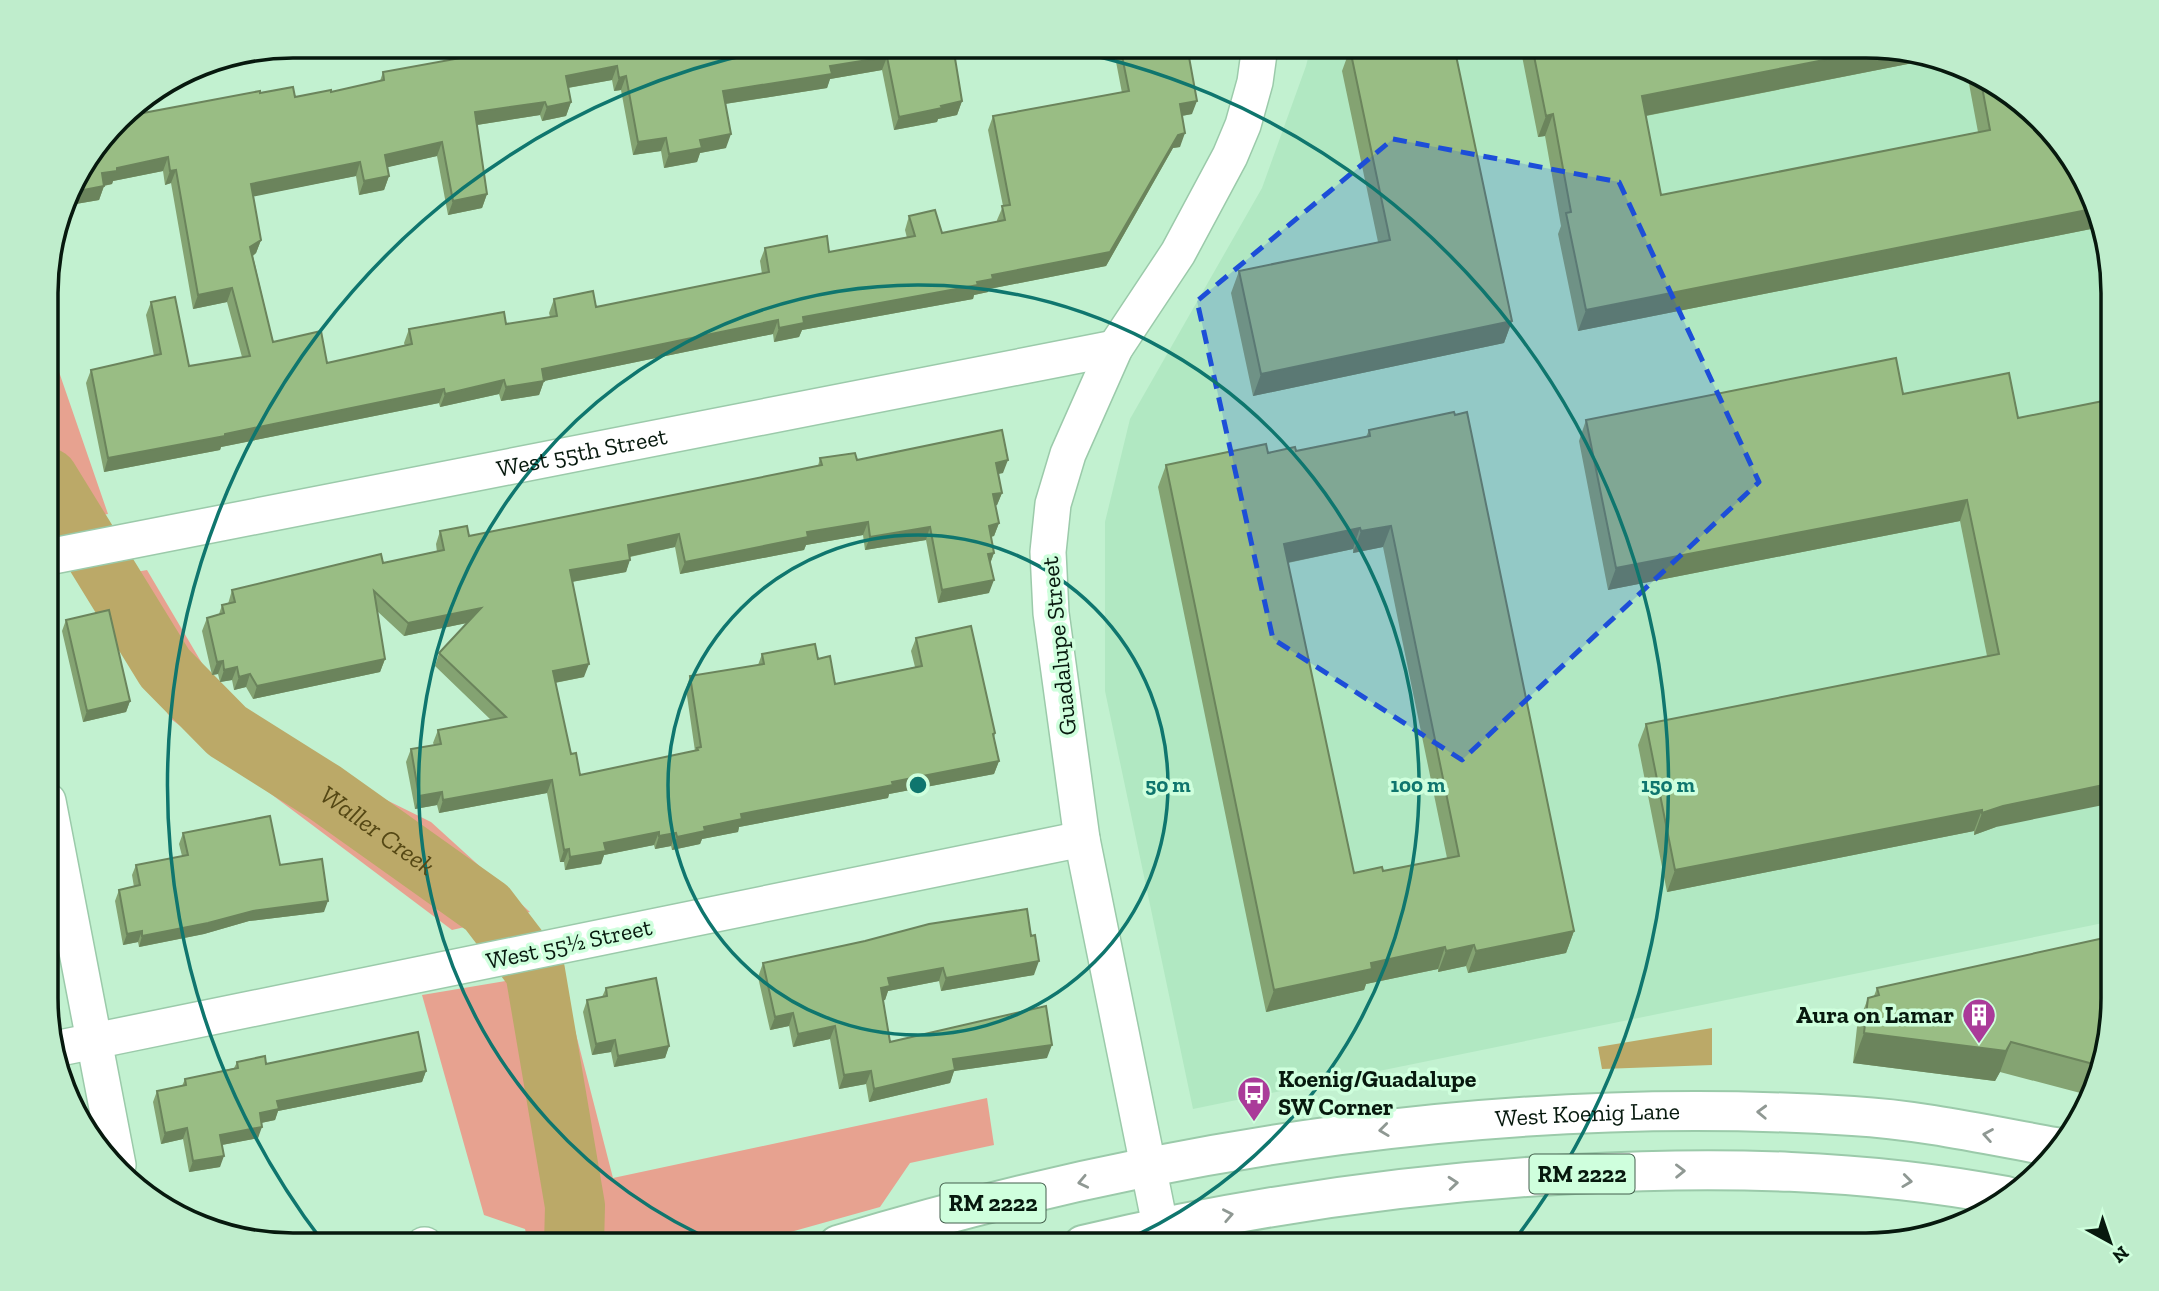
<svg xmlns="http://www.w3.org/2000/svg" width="2159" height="1291" viewBox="0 0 2159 1291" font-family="'Zilla Slab',serif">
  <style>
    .built { fill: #b1e8c2 }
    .forest { fill: #e7a290 }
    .water { fill: #bba968 }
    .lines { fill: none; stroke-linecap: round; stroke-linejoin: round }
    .river { stroke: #bba968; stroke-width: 60 }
    .minor-casing { stroke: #9bcaaa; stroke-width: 38 }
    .major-casing { stroke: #9bcaaa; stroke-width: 42 }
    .minor { stroke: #fff; stroke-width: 35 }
    .major { stroke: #fff; stroke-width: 38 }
    .wall { fill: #84a372; fill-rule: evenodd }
    .shaded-wall { fill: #6b845c }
    .building { fill: #99bd84; stroke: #6b845c; stroke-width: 2; fill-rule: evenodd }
    .oneway { stroke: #8f9893 }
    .marked { fill: #1d4ed8; fill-opacity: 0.2; stroke: #1d4ed8; stroke-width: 5; stroke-dasharray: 14 9; stroke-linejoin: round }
    .ring { fill: none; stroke: #0f766e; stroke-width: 3.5 }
    .labels { text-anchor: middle; stroke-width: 7; stroke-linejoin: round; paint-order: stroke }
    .shield { fill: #cfffdd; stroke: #435e4c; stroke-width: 2 }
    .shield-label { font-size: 23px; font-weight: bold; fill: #07190e }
    .street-label { font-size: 24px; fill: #07190e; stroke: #cfffdd }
    .poi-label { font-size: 24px; font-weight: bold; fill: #07190e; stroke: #cfffdd; text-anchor: end }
    .water-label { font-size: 26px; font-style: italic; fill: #554815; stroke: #cfffdd }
    .rim { fill: none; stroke: #07190e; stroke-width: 3.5 }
    .centre { fill: #0f766e; stroke: #cfffdd; stroke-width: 3.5 }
    .ring-label { font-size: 21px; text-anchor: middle; font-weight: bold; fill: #0f766e; stroke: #cfffdd; stroke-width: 7; stroke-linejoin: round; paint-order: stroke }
  </style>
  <rect width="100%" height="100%" fill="#c2f1d0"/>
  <path class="built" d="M1311,46H1867L1990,79L2080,169L2113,276V921L1193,1109L1105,691V522L1130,419L1262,188L1306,66Z"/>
  <path class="forest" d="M48,323L58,369L108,514L48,524Z
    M147,570L216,687L277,746L431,822L530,912L452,930L171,719L88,581Z
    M560,972L613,1178L987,1098L994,1145L910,1163L880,1207L744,1245H529L525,1229L484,1215L422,995Z"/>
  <path class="water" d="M1712,1028V1065L1602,1069L1598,1047Z"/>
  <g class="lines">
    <path class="river" id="s1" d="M48,478L165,668L227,731L324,792L487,908L535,971L575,1206L574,1245"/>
    <g class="minor-casing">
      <g id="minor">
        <path id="s2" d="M48,557L1115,348"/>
        <path d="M48,801L118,1165"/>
        <path d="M55,1049L1082,839"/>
        <path d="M424,1245H425"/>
        <path d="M1164,1245L1082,839L1051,613L1048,552L1053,504L1068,454L1115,348L1178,253L1230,156L1243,125L1255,82L1260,46"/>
      </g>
    </g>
    <g class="major-casing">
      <g id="major">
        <path id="s3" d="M838,1245C1165,1146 1511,1094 1853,1116C1921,1120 1988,1135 2055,1147"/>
        <path d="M1083,1245C1244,1207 1409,1183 1574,1174C1719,1166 1863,1169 2006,1196"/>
      </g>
    </g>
    <use href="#minor" class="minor"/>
    <use href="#major" class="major"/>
  </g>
  <path class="wall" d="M953,46L962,101L957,115L938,119L937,122L894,130L882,70L830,79L827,88L725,104L726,148L700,153L697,162L664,168L661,151L633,155L621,90L614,91L612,80L568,88L571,102L566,116L542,121L540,115L477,125L487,194L482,208L448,215L437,156L387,167L389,176L384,190L359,195L356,176L253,196L261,240L256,253L253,256L273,342L327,363L405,346L404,343L409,329L506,324L550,317L549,313L554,299L596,307L762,274L760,261L765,248L829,252L907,238L905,230L909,216L942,233L997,222V220L1003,206L988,130L993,116L1122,93L1113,46H1187L1192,114L1182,116L1180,147L1173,148L1106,266L989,289L988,292L974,295L973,299L802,330L799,337L774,342L773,334L544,381L539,395L501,401L499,394L440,407L439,403L221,447L220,450L104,472L86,383L91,370L154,356L146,315L151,302L189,366L242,357L227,302L193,309L171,183L165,185L163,171L113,181L112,184L104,186L99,200L64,206L71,183L260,93L295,97L331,92L380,81L383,72Z
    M1520,46H1867L1923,61L1646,116L1661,195L1978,132L1967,73L1990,79L2096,228L1578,331L1558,234L1561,226L1545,136L1538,137Z
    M1350,49L1512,321L1504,343L1253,396L1231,293L1239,271L1378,242L1342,71Z
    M2009,373L1996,827L1974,835V831L1667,892L1638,745L1646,724L1987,656L1960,521L1608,590L1579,441L1586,420L1903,394Z
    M1369,430L1574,931L1566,953L1468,973L1466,966L1438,972V969L1366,984L1364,990L1266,1012L1158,487L1166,465L1268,453L1296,451L1366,437ZM1383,547L1447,858L1383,871L1354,873L1288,563L1353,549V553Z
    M820,458L857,460L1003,473L998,474L1002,493L997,505L995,506L999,523L994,536L991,537L994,553L990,564L989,593L938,603L926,540L865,550L863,535L806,545L804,550L680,574L675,547L630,557L626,572L572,582L584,677L555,683L571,754L580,775L695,751L686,689L690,676L758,665L762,654L818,659L835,684L915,667L911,651L916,638L995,733L994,738L999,761L994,774L889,794L888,798L739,827L738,832L702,839L700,844L672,850L671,846L655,849L654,845L604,855L601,864L565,870L564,862H560L547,793L439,813L437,805L415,809L406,762L411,749L434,745L433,743L438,730L491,720L435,666L439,653L467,623L404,636L377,611L385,659L380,672L253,699L246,687L234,690L232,680L220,682L218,674L212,675L202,631L207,618L219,614L222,605L228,604L232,590L383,563L437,552L436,544L440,531L469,536L818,466Z
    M66,620L130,701L126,712L83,722L62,631Z
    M183,833L280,865L324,912L249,921L204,934L139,947L138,942L123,945L115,901L119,890L134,887L132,875L136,865L182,856L179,844Z
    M1031,936L1034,975L941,991L939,981L888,991L885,1000H883L890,1042L1047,1058L954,1071L950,1083L869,1102L866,1084L839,1089L830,1039L793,1047L789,1026L770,1030L758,977L763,963Z
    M606,988L669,1046L665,1058L614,1067L611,1052L592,1055L583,1012L587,1000L602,997Z
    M1877,988L2113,1014L2088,1095L2000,1072L1995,1081L1853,1063L1857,1027L1868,998L1874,996Z
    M237,1062L266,1064L426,1071L422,1082L278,1111L275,1120L261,1123L258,1138L222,1145L220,1167L189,1172L183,1139L161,1144L153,1102L157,1091L182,1086L185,1079L234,1068Z"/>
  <path class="shaded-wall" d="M1880,49L1923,61L1634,118L1642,96Z
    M887,57L882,70L830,79L827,88L718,105L723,91L830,66Z
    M617,66L612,80L561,89L566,76Z
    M626,76L621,90L614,91L619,78Z
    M962,101L957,115L938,119L937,122L894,130L899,117Z
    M1197,101L1192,114L1175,117L1180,104Z
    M545,102L540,115L470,126L475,112Z
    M571,102L566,116L542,121L547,107Z
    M1553,114L1545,136L1538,137L1546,116Z
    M1185,133L1180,147L1173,148L1106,266L989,289L988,292L974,295L973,299L802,330L799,337L774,342L779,328L803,317L977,282L992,275L1178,135Z
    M731,134L726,148L700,153L697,162L664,168L669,154L700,140Z
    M666,138L661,151L633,155L638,142Z
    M442,142L437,156L380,169L385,155Z
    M168,157L163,171L113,181L112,184L97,187L102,173L117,168Z
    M360,162L356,176L246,198L251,184Z
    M176,170L171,183L165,185L170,171Z
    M389,176L384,190L359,195L364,181Z
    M104,186L99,200L64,206L68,193Z
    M487,194L482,208L448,215L453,201Z
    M2092,209L2097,225L2096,228L1578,331L1586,310Z
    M261,240L256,253L245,261L250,247Z
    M232,288L227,302L193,309L198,295Z
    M778,320L773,334L544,381L539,395L501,401L506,387L542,369Z
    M1512,321L1504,343L1253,396L1261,374Z
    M504,380L499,394L440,407L445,394Z
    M444,389L439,403L221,447L220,450L104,472L108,458Z
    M1008,460L1003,473L991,475L996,463Z
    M1002,493L997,505L988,507L993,494Z
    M1967,500L1960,521L1608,590L1616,568Z
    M868,522L863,535L806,545L804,550L680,574L685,562L807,532Z
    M999,523L994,536L984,538L989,526Z
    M1391,526L1383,547L1353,553L1361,531Z
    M930,527L926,540L865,550L870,537Z
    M1360,528L1353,549L1276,565L1284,544Z
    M679,534L675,547L623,558L628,545Z
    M994,553L989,566L988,554Z
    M630,560L626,572L565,583L570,570Z
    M994,580L989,593L938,603L942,590Z
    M481,608L476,621L404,636L408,623Z
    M385,659L380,672L253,699L257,686Z
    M223,661L218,674L212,675L217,662Z
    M589,664L584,677L548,684L553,671Z
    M237,667L232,680L220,682L224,670Z
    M250,674L246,687L234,690L239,677Z
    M130,701L126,712L83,722L87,711Z
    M999,761L994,774L889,794L888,798L739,827L738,832L702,839L700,844L672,850L677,837L704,827L741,814L892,782Z
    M552,780L547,793L439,813L443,800Z
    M2113,783V803L1996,827L1974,835L1982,813L2003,806Z
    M442,792L437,805L415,809L419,796Z
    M1982,810L1974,831L1667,892L1675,870Z
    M659,832L654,845L604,855L601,864L565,870L570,857L604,843Z
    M676,833L671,846L655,849L659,836Z
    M569,849L564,862H560L564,850Z
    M328,901L324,912L249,921L204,934L139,947L142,936L253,911Z
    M142,931L138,942L123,945L127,934Z
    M1574,931L1566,953L1468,973L1476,951Z
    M1474,945L1466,966L1438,972L1446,951Z
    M1445,947L1438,969L1366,984L1364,990L1266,1012L1274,990L1371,963Z
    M1039,961L1034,975L941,991L946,978Z
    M943,968L939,981L888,991L885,1000L876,1002L881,988L888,978Z
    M793,1013L789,1026L770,1030L775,1017Z
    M835,1026L830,1039L793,1047L798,1034Z
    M1864,1033L2011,1042L2000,1072L1995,1081L1853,1063Z
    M615,1040L611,1052L592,1055L596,1044Z
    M1052,1045L1047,1058L954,1071L950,1083L869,1102L874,1089L953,1059Z
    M669,1046L665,1058L614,1067L618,1056Z
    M426,1071L422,1082L278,1111L275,1120L256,1124L260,1113L277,1101Z
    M871,1071L866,1084L839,1089L844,1075Z
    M262,1127L258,1138L216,1146L220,1135Z
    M187,1128L183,1139L161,1144L165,1133Z
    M224,1156L220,1167L189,1172L193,1161Z"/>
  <path class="building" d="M527,46H953L962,101L941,106L942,108L899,117L887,57L830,66L832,74L723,91L731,134L700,140L702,148L669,154L666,138L638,142L626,76L619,78L617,66L566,76L571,102L547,107L545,102L475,112L487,194L453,201L442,142L385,155L389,176L364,181L360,162L251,184L261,240L250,247L273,342L321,331L327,363L412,344L409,329L504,312L506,324L557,316L554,299L593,291L596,307L769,272L765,248L827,236L829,252L915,236L909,216L935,210L942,233L1005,220L1002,206L1010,205L993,116L1129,91L1120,46H1187L1197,101L1180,104L1185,133L1178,135L1110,252L992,275L993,279L977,282L978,285L803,317L804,323L779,328L778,320L542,369L544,381L506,387L504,380L445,394L444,389L225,434V436L108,458L91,370L161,354L151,302L175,297L189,366L250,356L232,288L198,295L176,170L170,171L168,157L117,168V171L102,173L104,186L68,193L71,183L122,117L260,91V93L293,87L295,97L331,90V92L384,80L383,72Z
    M1368,46H1454L1512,321L1261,374L1239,271L1390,240L1350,49Z
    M1532,46H1867L1880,49L1642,96L1661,195L1990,130L1980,76L1990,79L2080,169L2092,209L1586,310L1566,213L1571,212L1553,114L1546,116Z
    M1896,358L1903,394L2009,373L2018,418L2113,399V783L2003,806L1982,813V810L1675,870L1646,724L1999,654L1967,500L1616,568L1586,420Z
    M1454,412L1455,415L1467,412L1574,931L1476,951L1474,945L1446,951L1445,947L1371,963L1372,969L1274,990L1166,465L1266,444L1268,453L1295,447L1296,451L1370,436L1369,430ZM1391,526L1459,856L1383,871L1382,867L1354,873L1284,544L1360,528L1361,531Z
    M1002,430L1008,460L996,463L1002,493L993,494L999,523L989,526L994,553L988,554L994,580L942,590L930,527L870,537L868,522L807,532L808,537L685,562L679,534L628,545L630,560L570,570L589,664L553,671L571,754L576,753L580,775L698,750L697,748L701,747L690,676L764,664L762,654L815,644L818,659L830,656L835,684L922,666L916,638L971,626L995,733L993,734L999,761L892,782L893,785L741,814L742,819L704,827L705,831L677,837L676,833L659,836V832L604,843L606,851L570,857L569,849L564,850L552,780L443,800L442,792L419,796L411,749L441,744L438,730L506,717L439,653L481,608L408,623L374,591L385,659L257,686L250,674L239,677L237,667L224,670L223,661L217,662L207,618L224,613L222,605L235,602L232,590L381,554L383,563L444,550L440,531L467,526L469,536L822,465L820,458L855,453L857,460Z
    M109,610L130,701L87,711L66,620Z
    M270,816L280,865L322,859L328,901L253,911L208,923L142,936V931L127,934L119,890L140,885L136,865L188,855L183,833Z
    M1027,909L1031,936L1035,935L1039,961L946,978L943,968L888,978L890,986L881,988L890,1042L1046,1006L1052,1045L953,1059L955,1070L874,1089L871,1071L844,1075L835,1026L798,1034L793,1013L775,1017L763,963L865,941L929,924Z
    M2113,936V1014L2097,1065L2011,1042L2006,1051L1864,1033L1868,998L1879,995L1877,988Z
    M656,978L669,1046L618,1056L615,1040L596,1044L587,1000L607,996L606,988Z
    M418,1032L426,1071L277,1101L279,1109L260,1113L262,1127L220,1135L224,1156L193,1161L187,1128L165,1133L157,1091L186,1085L185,1079L238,1068L237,1062L265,1056L266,1064Z"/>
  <defs><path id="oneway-chevron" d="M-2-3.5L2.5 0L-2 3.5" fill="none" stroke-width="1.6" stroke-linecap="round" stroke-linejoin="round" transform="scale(1.75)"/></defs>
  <g class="oneway">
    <use href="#oneway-chevron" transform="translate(1762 1112) rotate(-178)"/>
    <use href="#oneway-chevron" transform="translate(1384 1130) rotate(173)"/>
    <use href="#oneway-chevron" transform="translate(1988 1135) rotate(-170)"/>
    <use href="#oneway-chevron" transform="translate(1680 1171) rotate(-1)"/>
    <use href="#oneway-chevron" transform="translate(1907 1181) rotate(7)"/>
    <use href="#oneway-chevron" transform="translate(1083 1182) rotate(168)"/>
    <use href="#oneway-chevron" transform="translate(1453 1183) rotate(-5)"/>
    <use href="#oneway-chevron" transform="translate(1228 1215) rotate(-11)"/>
  </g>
  <path class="marked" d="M1393,139L1619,182L1759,482L1462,760L1273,639L1197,301Z"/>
  <g class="ring">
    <circle cx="918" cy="785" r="250"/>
    <path d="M723 1245A500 500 0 1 1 1117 1244"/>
    <path d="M323 1242A750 750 0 0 1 788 46M1048 46A750 750 0 0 1 1513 1242"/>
  </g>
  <defs>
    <g id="building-pin" transform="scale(1.75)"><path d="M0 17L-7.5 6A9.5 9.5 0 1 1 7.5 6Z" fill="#aa3b99" stroke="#cfffdd"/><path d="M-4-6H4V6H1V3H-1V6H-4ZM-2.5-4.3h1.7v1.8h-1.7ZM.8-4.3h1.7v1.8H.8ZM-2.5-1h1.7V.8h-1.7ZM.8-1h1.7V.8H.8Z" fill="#fff"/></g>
    <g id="bus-pin" transform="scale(1.75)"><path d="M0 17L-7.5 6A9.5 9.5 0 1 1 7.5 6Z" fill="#aa3b99" stroke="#cfffdd"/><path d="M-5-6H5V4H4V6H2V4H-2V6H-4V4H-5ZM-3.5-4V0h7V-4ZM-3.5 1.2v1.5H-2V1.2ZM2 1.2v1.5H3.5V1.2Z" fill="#fff"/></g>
  </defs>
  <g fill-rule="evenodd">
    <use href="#building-pin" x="1979" y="1015"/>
    <use href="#bus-pin" x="1254" y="1093"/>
  </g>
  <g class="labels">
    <g class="shield">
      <rect x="1529.5" y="1154.5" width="105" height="39" rx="5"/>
      <rect x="940.5" y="1183.5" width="105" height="39" rx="5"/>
    </g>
    <g class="shield-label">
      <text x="1582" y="1182">RM 2222</text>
      <text x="993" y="1211">RM 2222</text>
    </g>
    <g class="street-label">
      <text dy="8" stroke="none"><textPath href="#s2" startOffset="544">West 55th Street</textPath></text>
      <text transform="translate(1059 646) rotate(-96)" y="8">Guadalupe Street</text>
      <text transform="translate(569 944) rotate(-12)" y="8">West 55½ Street</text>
      <text dy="8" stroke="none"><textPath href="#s3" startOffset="763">West Koenig Lane</textPath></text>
    </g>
    <g class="poi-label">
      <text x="1954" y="1023">Aura on Lamar</text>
      <text x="1278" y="1087" text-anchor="start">Koenig/Guadalupe<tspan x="1278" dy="28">SW Corner</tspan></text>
    </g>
    <g class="water-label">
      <text dy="9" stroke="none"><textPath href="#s1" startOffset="492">Waller Creek</textPath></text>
    </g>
  </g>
  <path d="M0 0H2159V1291H0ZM293 58H1866A235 235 0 0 1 2101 293V998A235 235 0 0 1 1866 1233H293A235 235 0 0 1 58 998V293A235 235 0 0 1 293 58Z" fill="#bfedcc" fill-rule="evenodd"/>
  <path class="rim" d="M293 58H1866A235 235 0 0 1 2101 293V998A235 235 0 0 1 1866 1233H293A235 235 0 0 1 58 998V293A235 235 0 0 1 293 58Z"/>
  <circle cx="918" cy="785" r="10" class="centre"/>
  <g class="ring-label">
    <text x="1168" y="792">50 m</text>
    <text x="1418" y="792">100 m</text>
    <text x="1668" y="792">150 m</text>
  </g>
  <g transform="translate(2110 1242) rotate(140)" stroke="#cfffdd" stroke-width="5" paint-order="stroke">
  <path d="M0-5L12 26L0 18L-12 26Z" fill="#07190e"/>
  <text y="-10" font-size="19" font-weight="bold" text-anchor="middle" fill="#07190e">N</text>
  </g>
</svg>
